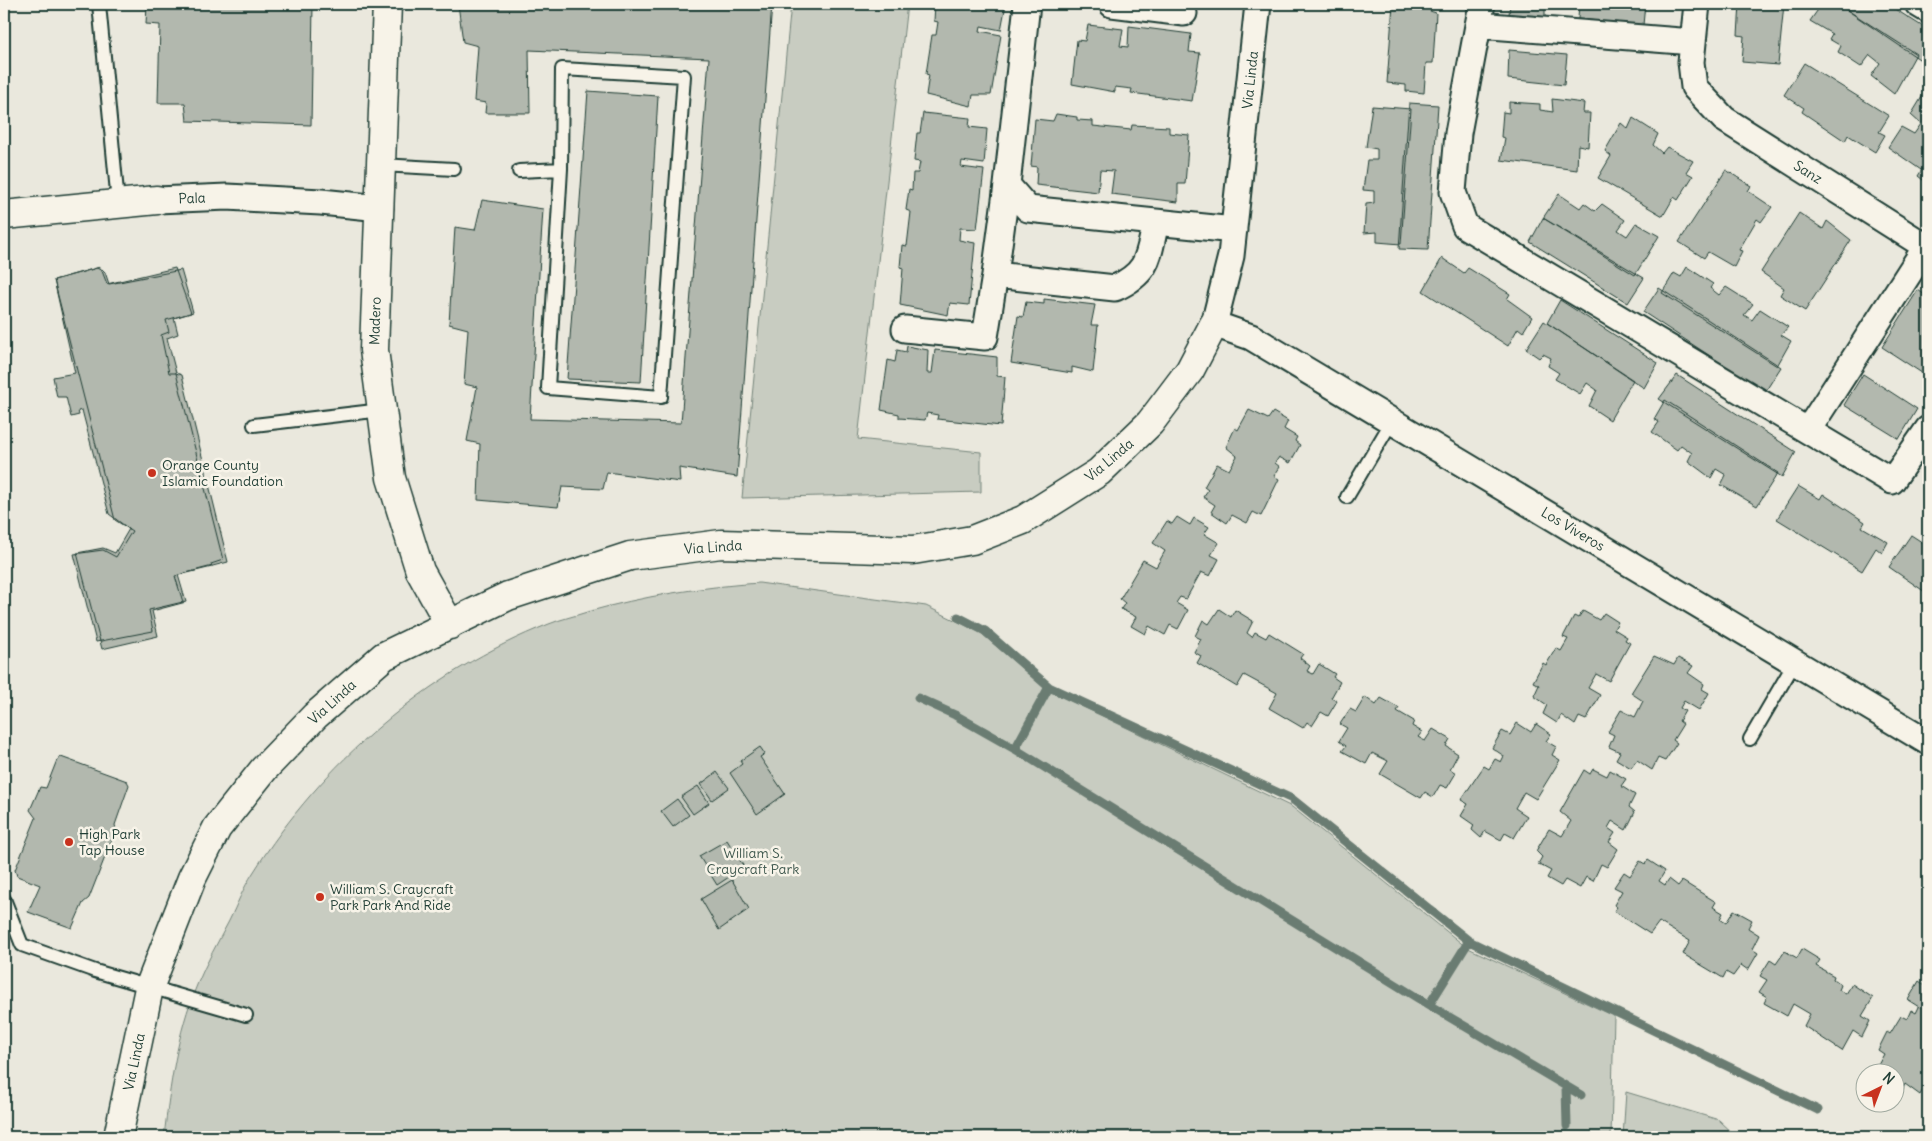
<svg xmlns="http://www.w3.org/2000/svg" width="1932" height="1141" viewBox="0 0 1932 1141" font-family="Delius,sans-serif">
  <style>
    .green { fill: #c8ccc1; stroke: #74847a }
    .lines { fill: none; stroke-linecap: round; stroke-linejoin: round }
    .stream { stroke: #6a7c72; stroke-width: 9 }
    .building { fill: #b2b8ae; stroke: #1f3d34 }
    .service-casing { stroke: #1f3d34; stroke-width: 16 }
    .minor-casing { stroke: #1f3d34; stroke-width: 29 }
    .tertiary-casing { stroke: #1f3d34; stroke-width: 31 }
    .service { stroke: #f7f3e8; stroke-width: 12 }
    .minor { stroke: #f7f3e8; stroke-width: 25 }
    .tertiary { stroke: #f7f3e8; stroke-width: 28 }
    .poi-dot { fill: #c8321e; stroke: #f7f3e8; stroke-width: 2 }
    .labels { text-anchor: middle; stroke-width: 5; stroke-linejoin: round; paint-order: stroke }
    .street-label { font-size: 14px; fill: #1f3d34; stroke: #f7f3e8 }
    .poi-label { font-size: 14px; fill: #1f3d34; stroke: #f7f3e8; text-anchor: start }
    .park-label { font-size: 14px; fill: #415a50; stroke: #f7f3e8 }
  </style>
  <rect width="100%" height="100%" fill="#eae8dd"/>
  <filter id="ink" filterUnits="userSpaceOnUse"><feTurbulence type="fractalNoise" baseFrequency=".02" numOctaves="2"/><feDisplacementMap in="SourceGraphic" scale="10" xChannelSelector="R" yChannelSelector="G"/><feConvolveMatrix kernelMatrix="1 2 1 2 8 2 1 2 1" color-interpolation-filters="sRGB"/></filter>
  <g filter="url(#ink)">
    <path class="green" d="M791,4H907L858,439L981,452V492L742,498Z
      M759,583L926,606L981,633L1046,689L1292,807L1466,947L1614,1016L1611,1137H164C170,1086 177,1033 197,985C206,963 218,942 229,921C237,905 243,888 253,873C322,763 427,672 549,624C561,619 575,616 587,612C644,596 700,587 759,583Z
      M1626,1092L1719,1120L1737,1137H1623Z"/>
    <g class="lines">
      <path class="stream" d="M958,617L985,631L1049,687
        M918,698L955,715L1015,749L1429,1005L1581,1095
        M1015,749L1049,687L1292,799L1469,941
        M1429,1005L1469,941L1818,1110
        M1566,1087L1567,1126"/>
    </g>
    <path class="building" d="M147,4H313L311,125L187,121L185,103H158L160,25L146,24Z
      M458,4H772L737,477L679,468L680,482L607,472L603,489L562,487L558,507L478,500L480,444L467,441L477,387L464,384L468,329L449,324L455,227L475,230L482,200L543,209L530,419L681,423L709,58L529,50L530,113H485L486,103L474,101L478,46L463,42Z
      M935,4H1006L1001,30L981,26L980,31L1001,35L991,95H973L971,106L926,95L929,75L926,74L932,35H936L938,22L934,21Z
      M1393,4H1430V11L1436,13L1433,63H1426L1424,93L1406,91V85L1387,83Z
      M1510,4H1545V17L1509,14Z
      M1579,4H1645L1643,25L1578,19Z
      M1740,4H1784L1778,65L1742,62L1744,36L1738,35Z
      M1822,4H1838L1916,54L1894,94L1871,76L1880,63L1870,55L1861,67L1838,52L1841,46L1829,39L1832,34L1810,21Z
      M1838,4H1887L1928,30V57L1925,63Z
      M1088,25L1123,29L1120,46L1128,47L1129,26L1191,34L1189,52L1200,53L1192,101L1131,93L1132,89L1115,87V92L1072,84L1077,40L1085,41Z
      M1509,50L1567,55L1564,85L1508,79Z
      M1804,63L1889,116L1879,132L1885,135L1875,152L1848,135L1845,141L1802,112L1804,108L1784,95Z
      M588,91L658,96L641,382L567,379Z
      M1925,92L1928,94V160L1921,170L1888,147L1901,127L1914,134L1921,124L1911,115Z
      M1552,99L1584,103L1583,113H1590L1588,147L1578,145L1577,170L1501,160L1505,138L1501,137L1503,112L1509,113V102L1540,104V110L1553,112Z
      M1409,103L1438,105L1428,250L1399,249Z
      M1372,106L1411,109L1401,244L1377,242V232L1364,233L1366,204L1374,203V191L1363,190L1367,160H1377V149L1366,147Z
      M923,113L970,118L969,127L987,129L984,164L962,161L961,167L984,170L977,229L960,228L959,240L975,243L969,305L950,303L948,315L900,305L903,268L900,267L902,245L907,246L911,212L906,210L909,189L912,190L913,173H918L920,162L914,161L917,133H920Z
      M1056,114L1077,117V120L1093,121V126L1131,130L1132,125L1169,127V133L1189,135L1185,184H1178V202L1111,194L1114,171L1100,170L1098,192L1036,185L1037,167L1031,166L1035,119L1053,121Z
      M1633,118L1658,134L1653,145L1662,153L1667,147L1693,161L1686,172L1693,176L1678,200L1674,197L1663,216L1598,178L1611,156L1605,151L1621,123L1628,129Z
      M1928,160V184L1918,176Z
      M1726,170L1751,186L1748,191L1772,207L1761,222L1757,219L1739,250L1742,251L1734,267L1708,252L1704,258L1679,242Z
      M1559,194L1580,208L1584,203L1595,211L1602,204L1625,220L1618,230L1627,236L1636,223L1659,236L1635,275L1543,218Z
      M1799,213L1823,229L1827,221L1851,240L1805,311L1780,295L1784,288L1761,272Z
      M1543,218L1644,278L1628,303L1530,242Z
      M1442,258L1464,273L1468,268L1510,294L1507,299L1532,317L1523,332L1518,328L1508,346L1423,291Z
      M100,267L105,272L109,284L181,270L193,312L174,318L178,334L167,338L176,373L182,375L228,562L178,575L186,602L152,611L158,636L102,649L77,553L103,548L115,553L129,529L109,514L82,410L78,411L79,415L71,417L66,397H57L53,377L75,373L54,280Z
      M1687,267L1713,284L1710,288L1719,295L1726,287L1753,304L1744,315L1752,320L1760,309L1788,327L1781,335L1791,341L1777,366L1662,293L1674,273L1681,277Z
      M97,268L102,271L107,284L175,268L191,313L166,320L169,332L161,335L169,373H176L223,560L211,564L212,567L175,576L183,602L149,610L153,631L96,642L74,554L103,550L116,557L132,531L115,520L54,280Z
      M1659,288L1781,367L1765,392L1643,312Z
      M1918,290L1928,297V377L1882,347Z
      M1044,299L1095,305L1091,325H1098L1093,372L1072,367V373L1011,363L1018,316L1023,317L1026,302L1044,304Z
      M1560,300L1658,363L1644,388L1547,323Z
      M1544,321L1633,380L1610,420L1589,406L1597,390L1587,383L1580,394L1555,379L1559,373L1548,366L1551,358L1543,354L1539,358L1526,349Z
      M907,346L928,350L927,373H932L935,350L997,357V376L1005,377L1001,426L937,419L938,415L927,413L925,420L899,418V414L881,410L888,360L895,362L897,350L906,352Z
      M1863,374L1917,409L1899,439L1844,405Z
      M1677,375L1796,452L1782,477L1659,399Z
      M1665,400L1778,473L1757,506L1721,485L1726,475L1716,469L1711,478L1688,461L1692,453L1681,445L1677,450L1652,432L1659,422L1654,419Z
      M1249,410L1268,419L1273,412L1288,421L1284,429L1297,437L1295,441L1300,445L1290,463L1279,457L1275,463L1280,467L1274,476L1279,479L1261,516L1253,512L1247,523L1232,515L1227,523L1211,512L1215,505L1203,497L1208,490L1204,487L1217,464L1229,470L1237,456L1226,447L1235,428L1238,430Z
      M1798,486L1820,499L1823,494L1865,522L1862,527L1888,542L1882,553L1876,548L1862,571L1777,519Z
      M1177,517L1190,525L1194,518L1209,527L1204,534L1219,543L1211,555L1219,559L1210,576L1201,572L1186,599L1180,597L1176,603L1188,610L1178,629L1170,625L1165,635L1149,626L1145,634L1131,626L1136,617L1121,609L1125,603L1120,599L1143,560L1156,567L1165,551L1153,543L1167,521L1172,524Z
      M1911,535L1928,546V594L1889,567Z
      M1219,609L1231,617L1235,610L1253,621L1247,633L1252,637L1255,632L1266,638L1269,633L1303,654L1300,658L1310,666L1307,671L1313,674L1319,664L1335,674L1333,677L1340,682L1331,698L1337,701L1328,716L1321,712L1312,726L1307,722L1303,728L1269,708L1277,693L1244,675L1237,687L1197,663L1201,656L1194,652L1201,639L1195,636L1203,620L1209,624Z
      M1583,611L1599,620L1604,613L1618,622L1614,629L1627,637L1625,640L1630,643L1609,681L1596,674L1588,688L1600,695L1586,720L1579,717L1575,725L1561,715L1557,723L1543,714L1547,705L1534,696L1539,685L1533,682L1543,663L1546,665L1556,648L1561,651L1568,639L1563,637L1574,616L1578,618Z
      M1654,656L1674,665L1678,658L1693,666L1688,673L1704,684L1702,689L1709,693L1699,710L1684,701L1680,708L1685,711L1679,721L1683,724L1673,740L1677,743L1665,761L1658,758L1652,770L1637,760L1631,768L1616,759L1620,752L1609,747L1614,735L1608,732L1621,710L1635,717L1643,701L1631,693Z
      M1365,697L1376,705L1381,698L1399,708L1397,711L1414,721L1412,726L1422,732L1418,737L1425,741L1433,729L1450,739L1446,746L1458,754L1450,769L1456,773L1447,788L1440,785L1433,797L1425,792L1421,798L1380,774L1388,761L1372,753L1366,764L1342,751L1346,746L1339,741L1347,728L1340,724L1350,709L1356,712Z
      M1517,723L1531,732L1536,724L1551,734L1546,741L1556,747L1552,755L1560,760L1536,799L1524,792L1515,808L1527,816L1514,838L1505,833L1501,840L1485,831L1481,838L1472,830L1474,825L1461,816L1468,804L1461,800L1484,766L1489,769L1495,759L1501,762L1504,756L1492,748L1502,731L1510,735Z
      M760,747L765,754L760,757L785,794L757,814L730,773L742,764L740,761Z
      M61,757L127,781L129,785L115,825L116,829L89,898L83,903L72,928L28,912L40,885L17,876L15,870L36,818L30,810L40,787L46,788L57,760Z
      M1593,769L1607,776L1610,770L1626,779L1621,786L1635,795L1629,807L1635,812L1626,830L1612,821L1608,828L1615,833L1609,842L1618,849L1607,867L1601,864L1593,881L1586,877L1580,888L1565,880L1561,886L1547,878L1551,871L1538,864L1542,857L1536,851L1549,829L1562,836L1571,821L1560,812L1584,770L1590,774Z
      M717,772L729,788L712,800L701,784Z
      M698,786L709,803L693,814L681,797Z
      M677,799L689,815L673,827L661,811Z
      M727,840L744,867L717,885L699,856Z
      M1648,860L1665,871L1659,881L1665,885L1669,879L1678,886L1682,881L1716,902L1713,907L1723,913L1720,919L1726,923L1734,910L1752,920L1748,928L1759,935L1752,949L1758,953L1748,970L1741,965L1733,976L1726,972L1723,978L1683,954L1690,941L1659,922L1650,934L1614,911L1617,907L1614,905L1622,891L1614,887L1624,872L1630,876L1640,861L1645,864Z
      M732,880L749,909L719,930L701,899Z
      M1802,949L1820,960L1816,966L1834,976L1833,979L1841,985L1839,990L1846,994L1852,984L1873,998L1862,1016L1870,1021L1862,1037L1853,1031L1842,1051L1804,1026L1810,1014L1793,1004L1787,1016L1764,1003L1767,997L1759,992L1767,980L1760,976L1770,960L1776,964L1785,951L1797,958Z
      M1919,981L1926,986L1928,982V1088L1925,1086L1920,1095L1905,1084L1901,1094L1894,1089V1074H1887L1877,1067L1884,1054L1878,1050L1887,1032L1890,1034L1901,1016L1907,1019L1911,1010L1916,1013L1919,1007L1908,1000Z"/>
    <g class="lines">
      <g class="service-casing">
        <path id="service" d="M99,4L118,203
          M381,165L454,169
          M519,171L561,169L548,388L661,397L684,76L562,69L561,169
          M254,425L382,410
          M1347,497L1392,421
          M1750,739L1795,662
          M4,899L22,945L95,971L246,1015"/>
      </g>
      <g class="minor-casing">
        <path id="minor" d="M1027,4L1007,185L1028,209L1234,230
          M1112,4L1184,13
          M1258,4L1231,256L1214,324L1251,337L1928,742
          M1482,4L1458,133L1453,192L1465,226L1892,481L1928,429
          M1697,4L1691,62L1694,87L1724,119L1928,248
          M1918,4L1928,10
          M1478,25L1693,42
          M1007,185L995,275L1115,288C1150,272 1148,256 1156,222
          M157,200L227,197L321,202L380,208
          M905,329L985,337L995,275
          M1808,430L1926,247"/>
      </g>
      <g class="tertiary-casing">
        <path id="tertiary" d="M387,4L374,350L391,478L420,571L450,625
          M4,215L157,200
          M118,1137L149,988L192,878L217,828L264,769L315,716L384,656L508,596L630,556L721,544L913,550L972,540L1023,520L1099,472L1150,423L1190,370L1214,324"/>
      </g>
      <use href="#service" class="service"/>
      <use href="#minor" class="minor"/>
      <use href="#tertiary" class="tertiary"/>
    </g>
  </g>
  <g class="poi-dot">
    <circle cx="152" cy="473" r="5"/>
    <circle cx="69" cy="842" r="5"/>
    <circle cx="320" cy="897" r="5"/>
  </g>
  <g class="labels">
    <g class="street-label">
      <text transform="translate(1250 80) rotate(-84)" y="5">Via Linda</text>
      <text transform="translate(1808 172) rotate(32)" y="5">Sanz</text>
      <text transform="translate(192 198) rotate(-2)" y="5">Pala</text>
      <text transform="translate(375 321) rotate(-88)" y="5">Madero</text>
      <text transform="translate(1109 460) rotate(-40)" y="5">Via Linda</text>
      <text transform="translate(1573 529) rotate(31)" y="5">Los Viveros</text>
      <text transform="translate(713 547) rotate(-4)" y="5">Via Linda</text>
      <text transform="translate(332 702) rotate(-42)" y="5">Via Linda</text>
      <text transform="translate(134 1062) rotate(-78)" y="5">Via Linda</text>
    </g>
    <g class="poi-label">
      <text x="162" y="470">Orange County<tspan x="162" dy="16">Islamic Foundation</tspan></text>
      <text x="79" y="839">High Park<tspan x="79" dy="16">Tap House</tspan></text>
      <text x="330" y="894">William S. Craycraft<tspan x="330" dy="16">Park Park And Ride</tspan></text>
    </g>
    <g class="park-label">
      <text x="753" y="858">William S.<tspan x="753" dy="16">Craycraft Park</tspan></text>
    </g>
  </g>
  <rect width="1932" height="1141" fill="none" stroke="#f7f3e8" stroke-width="20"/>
  <rect x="10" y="10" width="1912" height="1121" fill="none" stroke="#1f3d34" stroke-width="2" filter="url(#ink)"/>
  <g transform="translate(1880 1088) rotate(42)"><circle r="24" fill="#f7f3e8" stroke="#a1aaa0"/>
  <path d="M0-4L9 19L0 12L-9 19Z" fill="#c8321e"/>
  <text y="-8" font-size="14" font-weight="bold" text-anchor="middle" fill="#1f3d34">N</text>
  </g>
</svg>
